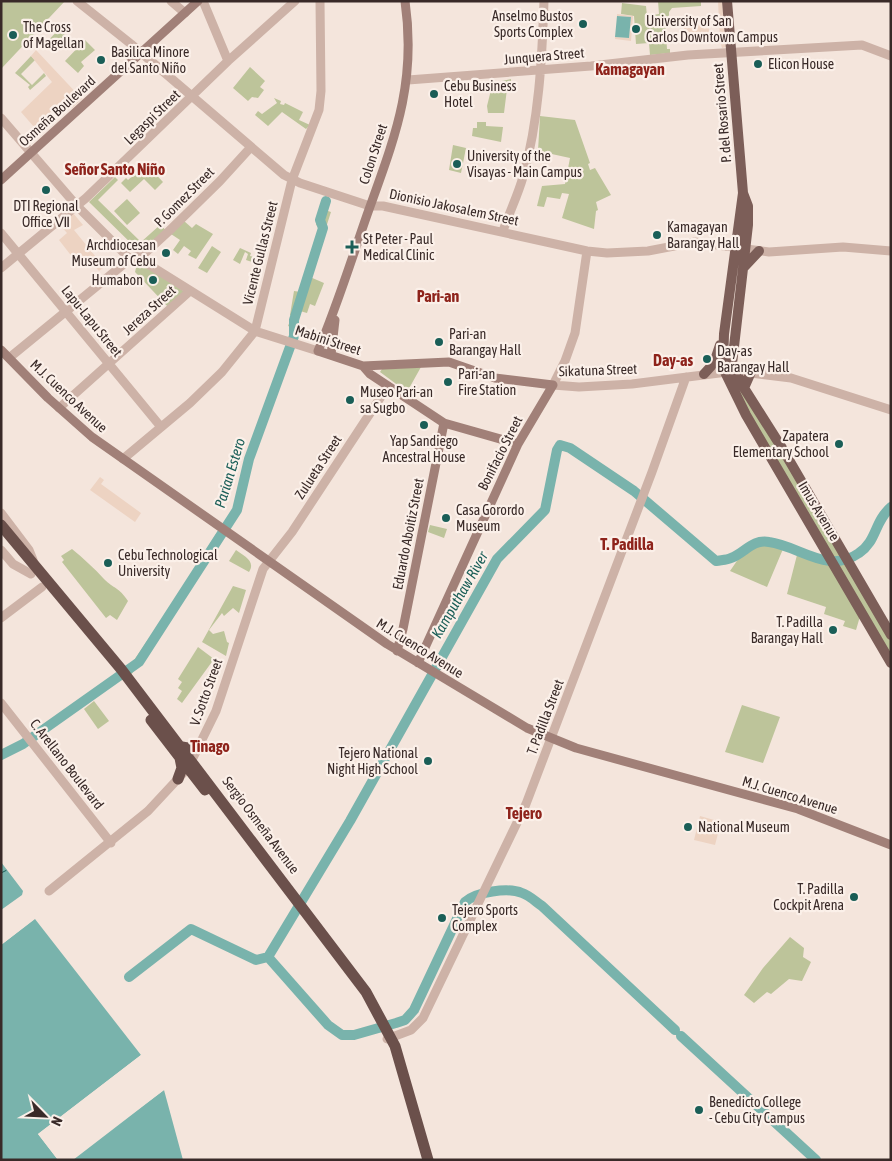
<svg xmlns="http://www.w3.org/2000/svg" width="892" height="1161" viewBox="0 0 892 1161" font-family="'Asap Condensed',sans-serif">
  <style>
    .green { fill: #bdc49a }
    .plaza { fill: #edd3c2 }
    .water { fill: #79b3ac }
    .pier { fill: #f4e5dc }
    .lines { fill: none; stroke-linecap: round; stroke-linejoin: round }
    .river { stroke: #79b3ac; stroke-width: 10 }
    .ferry { stroke: #1a5e57; stroke-width: 1; stroke-dasharray: 6 5; stroke-linecap: butt }
    .tertiary { stroke: #cdb2a7; stroke-width: 9 }
    .secondary { stroke: #a18078; stroke-width: 9 }
    .primary { stroke: #7c5e58; stroke-width: 10 }
    .trunk { stroke: #6b504b; stroke-width: 11 }
    .poi-dot { fill: #1a5e57; stroke: #fbf0e9; stroke-width: 2 }
    .labels { text-anchor: middle; stroke-width: 4.5; stroke-linejoin: round; paint-order: stroke }
    .poi-label { font-size: 14px; fill: #392a28; stroke: #fbf0e9; text-anchor: start }
    .street-label { font-size: 14px; fill: #392a28; stroke: #fbf0e9 }
    .water-label { font-size: 15px; font-style: italic; fill: #1a5e57; stroke: #fbf0e9 }
    .quarter-label { font-size: 16px; font-weight: bold; fill: #8e231b; stroke: #fbf0e9 }
  </style>
  <rect width="100%" height="100%" fill="#f4e5dc"/>
  <path class="green" d="M1,1H65L1,69Z
    M658,1H701V6L672,8L669,12V20L665,21L667,49H670V53L650,55L649,43L636,44L634,16L621,14L622,3L646,6L647,16L659,14Z
    M59,29L68,38L53,53L44,45Z
    M85,40L95,50L81,62L84,66L78,73L65,61Z
    M31,56L35,60L21,74L32,85L44,73L46,76L30,90L28,87L30,85L15,73Z
    M250,67L265,81L260,87L264,90L258,98L252,97L248,101L233,88Z
    M511,79V89H507L504,113H488L487,106L491,90L502,85V81Z
    M274,98L281,101L280,104L284,105L285,103L303,112L299,120L310,125L306,129L282,112L268,126L255,115L258,111L262,114L277,103Z
    M540,116L575,120L590,163L588,164L590,170L595,168L611,195L596,202L598,210L596,211L594,229L562,218L569,194L562,193L560,199L547,197L544,207L537,206L542,186L565,184L570,158L538,151Z
    M477,122H486V126L503,127L501,142L472,136L473,128H477Z
    M453,145L466,148L461,173L449,170Z
    M146,164L163,182L155,190L144,179L130,192L121,183L126,178L128,180Z
    M115,177L118,180L98,200L141,242L160,225L167,231L142,254L89,202Z
    M127,199L140,213L127,225L114,211Z
    M322,209L331,212L310,277L324,283L315,306L310,304L307,313L300,311L297,319L299,321L296,338L290,337L293,328L288,326L292,316L290,315L294,291L301,292L314,242L317,243L321,227L316,225Z
    M184,221L192,228L196,224L213,234L196,259L188,255L191,251L184,246L178,254L173,250L180,240L171,234Z
    M212,246L221,252L207,273L198,268Z
    M240,248L251,253L250,256L254,257L252,262L246,260L248,254L245,252L240,264L233,260Z
    M137,264L145,266L185,292L169,308L135,272Z
    M421,367L407,392L380,372L382,369Z
    M741,382L891,636V663L861,613L856,630L843,626L845,621L824,614L826,607L787,594L797,555L822,564L833,563L731,385Z
    M430,525L447,529L444,538L428,532Z
    M216,534L220,540L131,675L128,669L147,641L149,642Z
    M755,544H769L783,549L767,587L730,571L743,552Z
    M72,549C84,559 94,568 104,579C114,589 119,587 128,601L117,620L110,615L106,618L62,562L64,560L61,556Z
    M236,550C244,556 256,561 249,572L229,561Z
    M233,586L246,590L239,613L233,608L224,616L222,613L209,630L213,634L224,631L227,642L229,643L226,656L202,642Z
    M198,647L214,659L182,703L177,699L182,691L178,688L182,682L178,679Z
    M94,701L109,721L98,729L84,709Z
    M742,705L780,717L763,763L725,752Z
    M790,937L804,948L803,957L811,962L802,981L789,979L771,994L767,992L754,1003L744,995L763,968Z"/>
  <path class="plaza" d="M718,1H722L726,47L722,48L720,41Z
    M617,14L633,16L631,41L615,39V37L629,38L631,17L617,16Z
    M703,23L704,29L709,28L710,39L699,40V37H695V40L685,41L684,28H690V24Z
    M36,50L82,99L72,108L64,100L34,127L21,112L52,82L31,56Z
    M73,213L83,225L74,230L104,267L99,271L89,260L80,267L59,240L67,233L59,224Z
    M100,477L104,480L101,484L141,513L135,522L90,490Z
    M700,816L721,822L715,845L694,840Z"/>
  <path class="water" d="M617,16L631,17L629,38L615,37Z
    M1,862L23,891L22,895L1,910Z
    M35,919L141,1055L38,1134L58,1160H1V945Z
    M164,1090L183,1160H73Z"/>
  <path class="pier" d="M34,916L37,917L1,945V942Z
    M141,1055L142,1057L41,1135L60,1160H58L38,1134Z
    M163,1088L164,1090L70,1160L71,1158Z"/>
  <g class="lines">
    <path class="river" d="M1,755L23,744L139,662L237,510L249,459L294,336V320L323,228L320,220L326,201
      M268,957L350,821L497,559L545,510L557,450L560,445L570,448L634,491L716,561C721,560 727,560 731,558C745,553 752,539 769,542C800,546 828,575 859,553C877,541 874,522 891,507
      M268,957L328,1025L342,1035H354L396,1023L405,1020L414,1010L465,902C476,892 508,887 522,893C529,895 536,902 542,906L675,1030
      M129,977L191,929L256,960L268,957
      M681,1036L816,1160"/>
    <path class="ferry" d="M1,873L7,870"/>
    <path class="tertiary" d="M77,1L131,44L284,175L300,183L370,206H383L587,251L607,253L648,251L695,242L769,252L843,247L891,251
      M171,1L185,13
      M203,1L228,61
      M408,80L591,66L688,55L862,45L891,56
      M1,118L77,206L130,259
      M503,231C509,213 518,195 523,177C539,120 542,59 544,1
      M1,233L161,427
      M587,251L575,333L565,361L553,385L579,387L632,384L735,371L791,378L891,410
      M132,259L143,261L255,331L318,351
      M1,268L86,198L228,61L295,1
      M9,358L130,259L145,253L168,232L220,181L251,147
      M59,408L190,291
      M123,459L190,403L222,372L255,331L292,180L319,110L321,91L320,1
      M1,513L29,550L33,560
      M1,550L13,564L31,574
      M1,618L42,587
      M1,703L111,843
      M49,891L148,811L188,768L216,711L263,569L292,532L388,386
      M387,1039L411,1030L423,1018L526,804L652,472L686,377"/>
    <path class="secondary" d="M405,1C417,85 394,139 367,215C351,261 337,306 318,351L363,366L370,374L444,423L518,444
      M1,180L198,1
      M1,350L48,398L92,437L387,644L527,728L576,748L798,809L891,845
      M331,355L335,320
      M363,366L449,362L495,378L553,385L518,444L418,663
      M397,651L403,629L444,423"/>
    <path class="primary" d="M727,1L743,193L748,206V225L732,364L744,388L782,448L891,635
      M743,193L724,334L723,363L725,372L746,415L891,663
      M744,267L759,251
      M704,374L714,363L720,345
      M744,388L751,372"/>
    <path class="trunk" d="M1,525L121,669L366,992L395,1046L428,1160
      M151,720L205,790
      M182,747L193,749L200,746
      M178,779L182,768L180,758"/>
  </g>
  <g class="poi-dot">
    <circle cx="583" cy="24" r="5"/>
    <circle cx="636" cy="29" r="5"/>
    <circle cx="13" cy="35" r="5"/>
    <circle cx="101" cy="60" r="5"/>
    <circle cx="758" cy="64" r="5"/>
    <circle cx="434" cy="94" r="5"/>
    <circle cx="457" cy="164" r="5"/>
    <circle cx="46" cy="190" r="5"/>
    <circle cx="657" cy="235" r="5"/>
    <path d="M349.5 239.5h5v5h5v5h-5v5h-5v-5h-5v-5h5z"/>
    <circle cx="166" cy="253" r="5"/>
    <circle cx="153" cy="280" r="5"/>
    <circle cx="439" cy="342" r="5"/>
    <circle cx="707" cy="359" r="5"/>
    <circle cx="448" cy="382" r="5"/>
    <circle cx="350" cy="400" r="5"/>
    <circle cx="424" cy="425" r="5"/>
    <circle cx="839" cy="444" r="5"/>
    <circle cx="446" cy="518" r="5"/>
    <circle cx="108" cy="563" r="5"/>
    <circle cx="833" cy="630" r="5"/>
    <circle cx="428" cy="761" r="5"/>
    <circle cx="688" cy="827" r="5"/>
    <circle cx="854" cy="897" r="5"/>
    <circle cx="442" cy="918" r="5"/>
    <circle cx="699" cy="1110" r="5"/>
  </g>
  <g class="labels">
    <g class="poi-label">
      <text x="573" y="21" text-anchor="end">Anselmo Bustos<tspan x="573" dy="16">Sports Complex</tspan></text>
      <text x="646" y="26">University of San<tspan x="646" dy="16">Carlos Downtown Campus</tspan></text>
      <text x="23" y="32">The Cross<tspan x="23" dy="16">of Magellan</tspan></text>
      <text x="111" y="57">Basilica Minore<tspan x="111" dy="16">del Santo Niño</tspan></text>
      <text x="768" y="69">Elicon House</text>
      <text x="444" y="91">Cebu Business<tspan x="444" dy="16">Hotel</tspan></text>
      <text x="467" y="161">University of the<tspan x="467" dy="16">Visayas - Main Campus</tspan></text>
      <text x="46" y="211" text-anchor="middle">DTI Regional<tspan x="46" dy="16">Office Ⅶ</tspan></text>
      <text x="667" y="232">Kamagayan<tspan x="667" dy="16">Barangay Hall</tspan></text>
      <text x="363" y="244">St Peter - Paul<tspan x="363" dy="16">Medical Clinic</tspan></text>
      <text x="156" y="250" text-anchor="end">Archdiocesan<tspan x="156" dy="16">Museum of Cebu</tspan></text>
      <text x="143" y="285" text-anchor="end">Humabon</text>
      <text x="449" y="339">Pari-an<tspan x="449" dy="16">Barangay Hall</tspan></text>
      <text x="717" y="356">Day-as<tspan x="717" dy="16">Barangay Hall</tspan></text>
      <text x="458" y="379">Pari-an<tspan x="458" dy="16">Fire Station</tspan></text>
      <text x="360" y="397">Museo Pari-an<tspan x="360" dy="16">sa Sugbo</tspan></text>
      <text x="829" y="441" text-anchor="end">Zapatera<tspan x="829" dy="16">Elementary School</tspan></text>
      <text x="424" y="446" text-anchor="middle">Yap Sandiego<tspan x="424" dy="16">Ancestral House</tspan></text>
      <text x="456" y="515">Casa Gorordo<tspan x="456" dy="16">Museum</tspan></text>
      <text x="118" y="560">Cebu Technological<tspan x="118" dy="16">University</tspan></text>
      <text x="823" y="627" text-anchor="end">T. Padilla<tspan x="823" dy="16">Barangay Hall</tspan></text>
      <text x="418" y="758" text-anchor="end">Tejero National<tspan x="418" dy="16">Night High School</tspan></text>
      <text x="698" y="832">National Museum</text>
      <text x="844" y="894" text-anchor="end">T. Padilla<tspan x="844" dy="16">Cockpit Arena</tspan></text>
      <text x="452" y="915">Tejero Sports<tspan x="452" dy="16">Complex</tspan></text>
      <text x="709" y="1107">Benedicto College<tspan x="709" dy="16">- Cebu City Campus</tspan></text>
    </g>
    <g class="street-label">
      <text transform="translate(544 56) rotate(-5)" y="5">Junquera Street</text>
      <text transform="translate(57 111) rotate(-42)" y="5">Osmeña Boulevard</text>
      <text transform="translate(722 113) rotate(-95)" y="5">P. del Rosario Street</text>
      <text transform="translate(152 117) rotate(-44)" y="5">Legaspi Street</text>
      <text transform="translate(373 154) rotate(-72)" y="5">Colon Street</text>
      <text transform="translate(184 197) rotate(-45)" y="5">P. Gomez Street</text>
      <text transform="translate(454 207) rotate(12)" y="5">Dionisio Jakosalem Street</text>
      <text transform="translate(260 253) rotate(-76)" y="5">Vicente Gullas Street</text>
      <text transform="translate(149 310) rotate(-42)" y="5">Jereza Street</text>
      <text transform="translate(92 321) rotate(51)" y="5">Lapu-Lapu Street</text>
      <text transform="translate(328 340) rotate(18)" y="5">Mabini Street</text>
      <text transform="translate(598 370) rotate(-2)" y="5">Sikatuna Street</text>
      <text transform="translate(69 396) rotate(43)" y="5">M.J. Cuenco Avenue</text>
      <text transform="translate(500 453) rotate(-63)" y="5">Bonifacio Street</text>
      <text transform="translate(318 467) rotate(-57)" y="5">Zulueta Street</text>
      <text transform="translate(819 511) rotate(59)" y="5">Imus Avenue</text>
      <text transform="translate(408 534) rotate(-79)" y="5">Eduardo Aboitiz Street</text>
      <text transform="translate(420 648) rotate(32)" y="5">M.J. Cuenco Avenue</text>
      <text transform="translate(206 692) rotate(-70)" y="5">V. Sotto Street</text>
      <text transform="translate(545 717) rotate(-69)" y="5">T. Padilla Street</text>
      <text transform="translate(67 764) rotate(52)" y="5">C. Arellano Boulevard</text>
      <text transform="translate(790 795) rotate(17)" y="5">M.J. Cuenco Avenue</text>
      <text transform="translate(261 825) rotate(53)" y="5">Sergio Osmeña Avenue</text>
    </g>
    <g class="water-label">
      <text transform="translate(230 473) rotate(-73)" y="5">Parian Estero</text>
      <text transform="translate(460 595) rotate(-60)" y="5">Kamputhaw River</text>
    </g>
    <g class="quarter-label">
      <text x="630" y="75">Kamagayan</text>
      <text x="115" y="175">Señor Santo Niño</text>
      <text x="438" y="302">Pari-an</text>
      <text x="673" y="366">Day-as</text>
      <text x="627" y="550">T. Padilla</text>
      <text x="210" y="752">Tinago</text>
      <text x="524" y="819">Tejero</text>
    </g>
  </g>
  <rect width="892" height="1161" fill="none" stroke="#392a28" stroke-width="5"/>
  <g transform="translate(45 1116) rotate(114)" stroke="#fbf0e9" stroke-width="4" paint-order="stroke">
  <path d="M0-4L9 19L0 12L-9 19Z" fill="#392a28"/>
  <text y="-8" font-size="14" font-weight="bold" text-anchor="middle" fill="#392a28">N</text>
  </g>
</svg>
